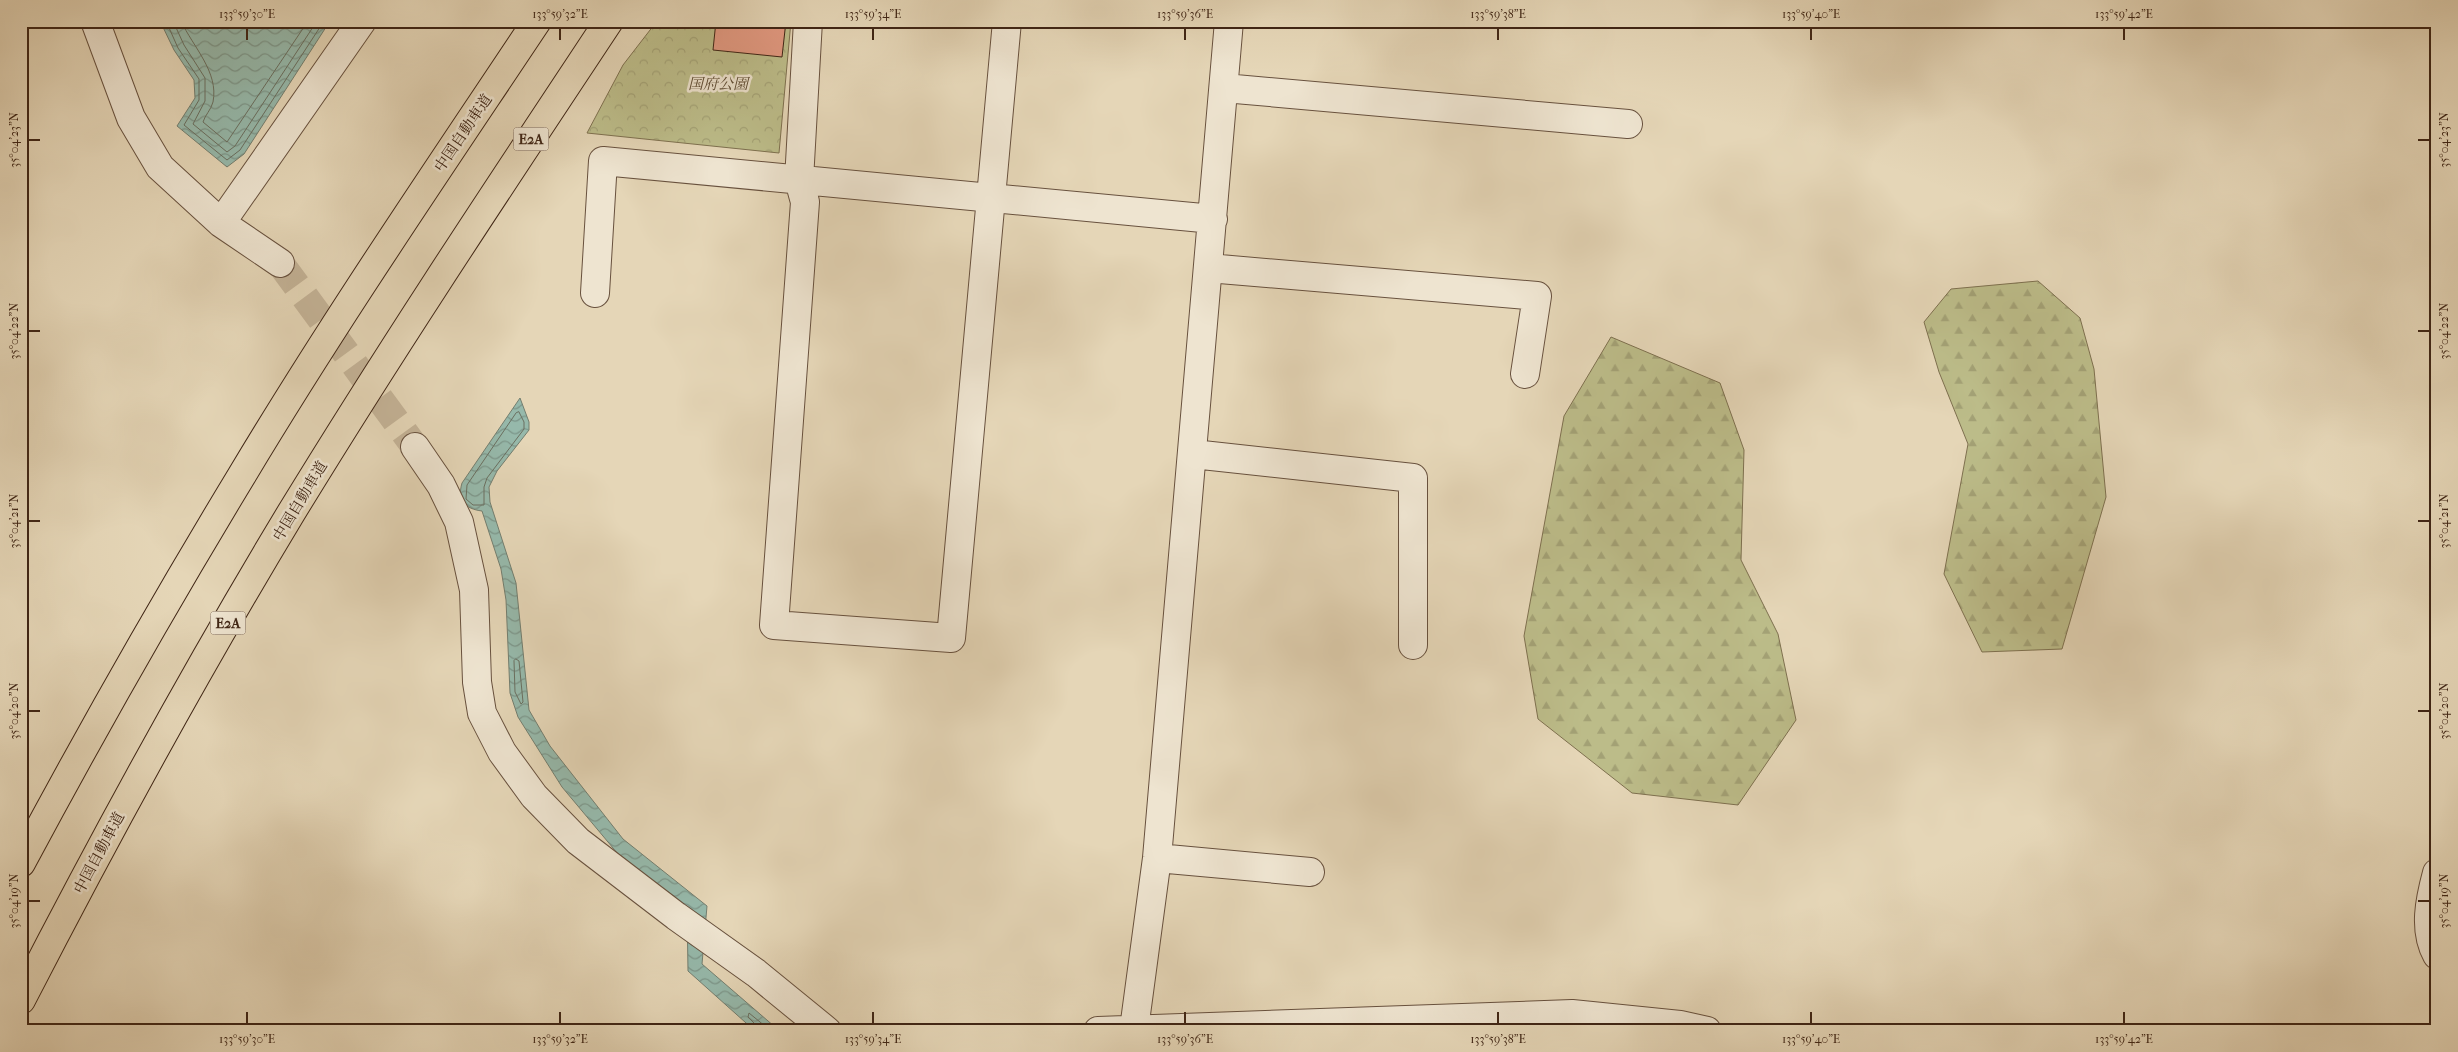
<svg xmlns="http://www.w3.org/2000/svg" width="2458" height="1052" viewBox="0 0 2458 1052" font-family="'IM FELL French Canon','Noto Serif JP',serif">
  <style>
    .forest { fill: url(#forest-firs); stroke: #7e704f }
    .park { fill: url(#park-crowns); stroke: #7e704f }
    .water { fill: url(#water-waves); stroke: #737e6f }
    .lines { fill: none; stroke-linecap: round; stroke-linejoin: round }
    .shore { stroke: #6a6f60; stroke-width: 1 }
    .building { fill: #e29981; stroke: #3f2515 }
    .minor-tunnel { stroke: #c4b397; stroke-width: 28; stroke-dasharray: 28 14; stroke-linecap: butt }
    .minor-casing { stroke: #68513e; stroke-width: 30 }
    .highway-casing { stroke: #3f2515; stroke-width: 30 }
    .minor { stroke: #eee4d0; stroke-width: 28 }
    .highway { stroke: #e5d6b7; stroke-width: 28 }
    .ticks { fill: none; stroke: #3f2515; stroke-width: 2 }
    .labels { text-anchor: middle; stroke-width: 5; stroke-linejoin: round; paint-order: stroke }
    .shield { fill: #eee4d0; stroke: #745e4d; stroke-width: 1 }
    .shield-label { font-size: 14px; font-weight: bold; fill: #3f2515 }
    .park-label { font-size: 15px; font-style: italic; fill: #5e4b32; stroke: #eee4d0 }
    .street-label { font-size: 15px; fill: #3f2515; stroke: #eee4d0 }
    .neatline { fill: none; stroke: #3f2515; stroke-width: 2 }
    .ticks-label { font-size: 12px; text-anchor: middle; fill: #3f2515 }
  </style>
  <defs>
    <pattern id="forest-firs" width="22" height="20" patternUnits="userSpaceOnUse" patternTransform="scale(1.25)"><rect width="22" height="20" fill="#bcbc89"/><path d="M5 1l3.5 6h-7zM16 11l3.5 6h-7z" fill="#a3a175"/></pattern>
    <pattern id="park-crowns" width="20" height="18" patternUnits="userSpaceOnUse" patternTransform="scale(1.25)"><rect width="20" height="18" fill="#bcbc89"/><path d="M2 6a3 3 0 1 1 6 0M12 15a3 3 0 1 1 6 0" fill="none" stroke="#a3a175"/></pattern>
    <pattern id="water-waves" width="16" height="10" patternUnits="userSpaceOnUse" patternTransform="scale(1.25)"><rect width="16" height="10" fill="#96b9ab"/><path d="M0 5q4-4 8 0t8 0" fill="none" stroke="#7c968a"/></pattern>
  </defs>
  <rect width="100%" height="100%" fill="#e5d6b7"/>
  <filter id="stains"><feTurbulence type="fractalNoise" baseFrequency=".004" numOctaves="4"/><feColorMatrix values="0 0 0 0 .2 0 0 0 0 .09 0 0 0 0 .02 0 0 0 .5 -.17"/></filter>
  <radialGradient id="worn" r=".72"><stop offset=".6" stop-color="#630" stop-opacity="0"/><stop offset="1" stop-color="#630" stop-opacity=".3"/></radialGradient>
  <path class="forest" d="M2038,281L2080,318L2094,369L2106,497L2062,649L1982,652L1944,574L1968,444L1939,372L1924,322L1951,289Z
    M1611,337L1720,383L1744,450L1741,560L1778,634L1796,720L1738,805L1632,793L1538,719L1524,636L1564,416Z"/>
  <path class="park" d="M657,21H791L779,153L587,133L623,65Z"/>
  <path class="water" d="M160,21H330L244,154L227,167L177,126L195,98L194,80L174,50Z
    M520,398L529,422V430L497,471L489,487L490,502L516,583L529,710L550,746L623,839L707,906L702,964L775,1027V1031H755L688,971L687,907L618,854L562,787L518,717L510,693L506,600L501,569L482,511C465,509 457,500 462,483Z"/>
  <g class="lines">
    <path class="shore" d="M166,21L178,48L199,79V100L184,125L227,160L240,150L324,21
      M173,21L184,45L205,78V101L193,124L227,152L235,146L317,21
      M181,21C193,47 219,72 213,102C211,110 205,115 203,122L227,142L308,21
      M519,412L524,422V429L487,478L484,487V505H473L466,499L467,485L516,413Z
      M516,659L519,661L523,702L521,704L515,692L514,661Z
      M758,1031L757,1026L748,1017L749,1013L771,1031"/>
  </g>
  <path class="building" d="M716,21H786L782,57L713,50Z"/>
  <g class="lines">
    <path class="minor-tunnel" d="M280,263L415,447"/>
    <g class="minor-casing">
      <path id="minor" d="M95,21L131,118L160,167L221,223L280,263
        M808,21L799,180L805,202L774,625L951,638L1007,21
        M1224,88L1628,124
        M221,223L362,21
        M1208,268L1537,296L1525,374
        M595,293L603,161L1213,219
        M415,447L441,485L459,522L474,590L477,682L482,713L502,752L534,796L578,841L676,916L756,973L827,1031
        M1193,454L1413,478V645
        M1157,858L1310,872
        M2437,873C2430,899 2423,930 2437,955
        M1134,1029L1157,858L1229,21
        M1098,1031L1572,1014L1680,1025L1707,1031"/>
    </g>
    <g class="highway-casing">
      <path id="highway" d="M21,863C91,732 165,602 242,475C335,320 437,171 537,21
        M21,1000C106,835 195,672 291,513C393,346 501,184 609,21"/>
    </g>
    <use href="#minor" class="minor"/>
    <use href="#highway" class="highway"/>
  </g>
  <path class="ticks" d="M247,28V40M560,28V40M873,28V40M1185,28V40M1498,28V40M1811,28V40M2124,28V40M28,140H40M2418,140H2430M28,331H40M2418,331H2430M28,521H40M2418,521H2430M28,711H40M2418,711H2430M28,901H40M2418,901H2430M247,1012V1024M560,1012V1024M873,1012V1024M1185,1012V1024M1498,1012V1024M1811,1012V1024M2124,1012V1024"/>
  <g class="labels">
    <g class="shield">
      <rect x="513.5" y="127.5" width="35" height="23" rx="4"/>
      <rect x="210.5" y="611.5" width="35" height="23" rx="4"/>
    </g>
    <g class="shield-label">
      <text x="531" y="144">E2A</text>
      <text x="228" y="628">E2A</text>
    </g>
    <g class="park-label">
      <text x="718" y="89">国府公園</text>
    </g>
    <g class="street-label">
      <text transform="translate(463 133) rotate(-56)" y="5">中国自動車道</text>
      <text transform="translate(300 501) rotate(-59)" y="5">中国自動車道</text>
      <text transform="translate(99 853) rotate(-62)" y="5">中国自動車道</text>
    </g>
  </g>
  <rect width="2458" height="1052" fill="none" stroke="#e5d6b7" stroke-width="55"/>
  <rect x="28" y="28" width="2402" height="996" class="neatline"/>
  <g class="ticks-label">
    <text x="247" y="18">133°59'30"E</text>
    <text x="560" y="18">133°59'32"E</text>
    <text x="873" y="18">133°59'34"E</text>
    <text x="1185" y="18">133°59'36"E</text>
    <text x="1498" y="18">133°59'38"E</text>
    <text x="1811" y="18">133°59'40"E</text>
    <text x="2124" y="18">133°59'42"E</text>
    <text transform="translate(14 140) rotate(-90)" y="4">35°04'23"N</text>
    <text transform="translate(2444 140) rotate(-90)" y="4">35°04'23"N</text>
    <text transform="translate(14 331) rotate(-90)" y="4">35°04'22"N</text>
    <text transform="translate(2444 331) rotate(-90)" y="4">35°04'22"N</text>
    <text transform="translate(14 521) rotate(-90)" y="4">35°04'21"N</text>
    <text transform="translate(2444 521) rotate(-90)" y="4">35°04'21"N</text>
    <text transform="translate(14 711) rotate(-90)" y="4">35°04'20"N</text>
    <text transform="translate(2444 711) rotate(-90)" y="4">35°04'20"N</text>
    <text transform="translate(14 901) rotate(-90)" y="4">35°04'19"N</text>
    <text transform="translate(2444 901) rotate(-90)" y="4">35°04'19"N</text>
    <text x="247" y="1043">133°59'30"E</text>
    <text x="560" y="1043">133°59'32"E</text>
    <text x="873" y="1043">133°59'34"E</text>
    <text x="1185" y="1043">133°59'36"E</text>
    <text x="1498" y="1043">133°59'38"E</text>
    <text x="1811" y="1043">133°59'40"E</text>
    <text x="2124" y="1043">133°59'42"E</text>
  </g>
  <rect width="100%" height="100%" filter="url(#stains)"/>
  <rect width="100%" height="100%" fill="url(#worn)"/>
</svg>
